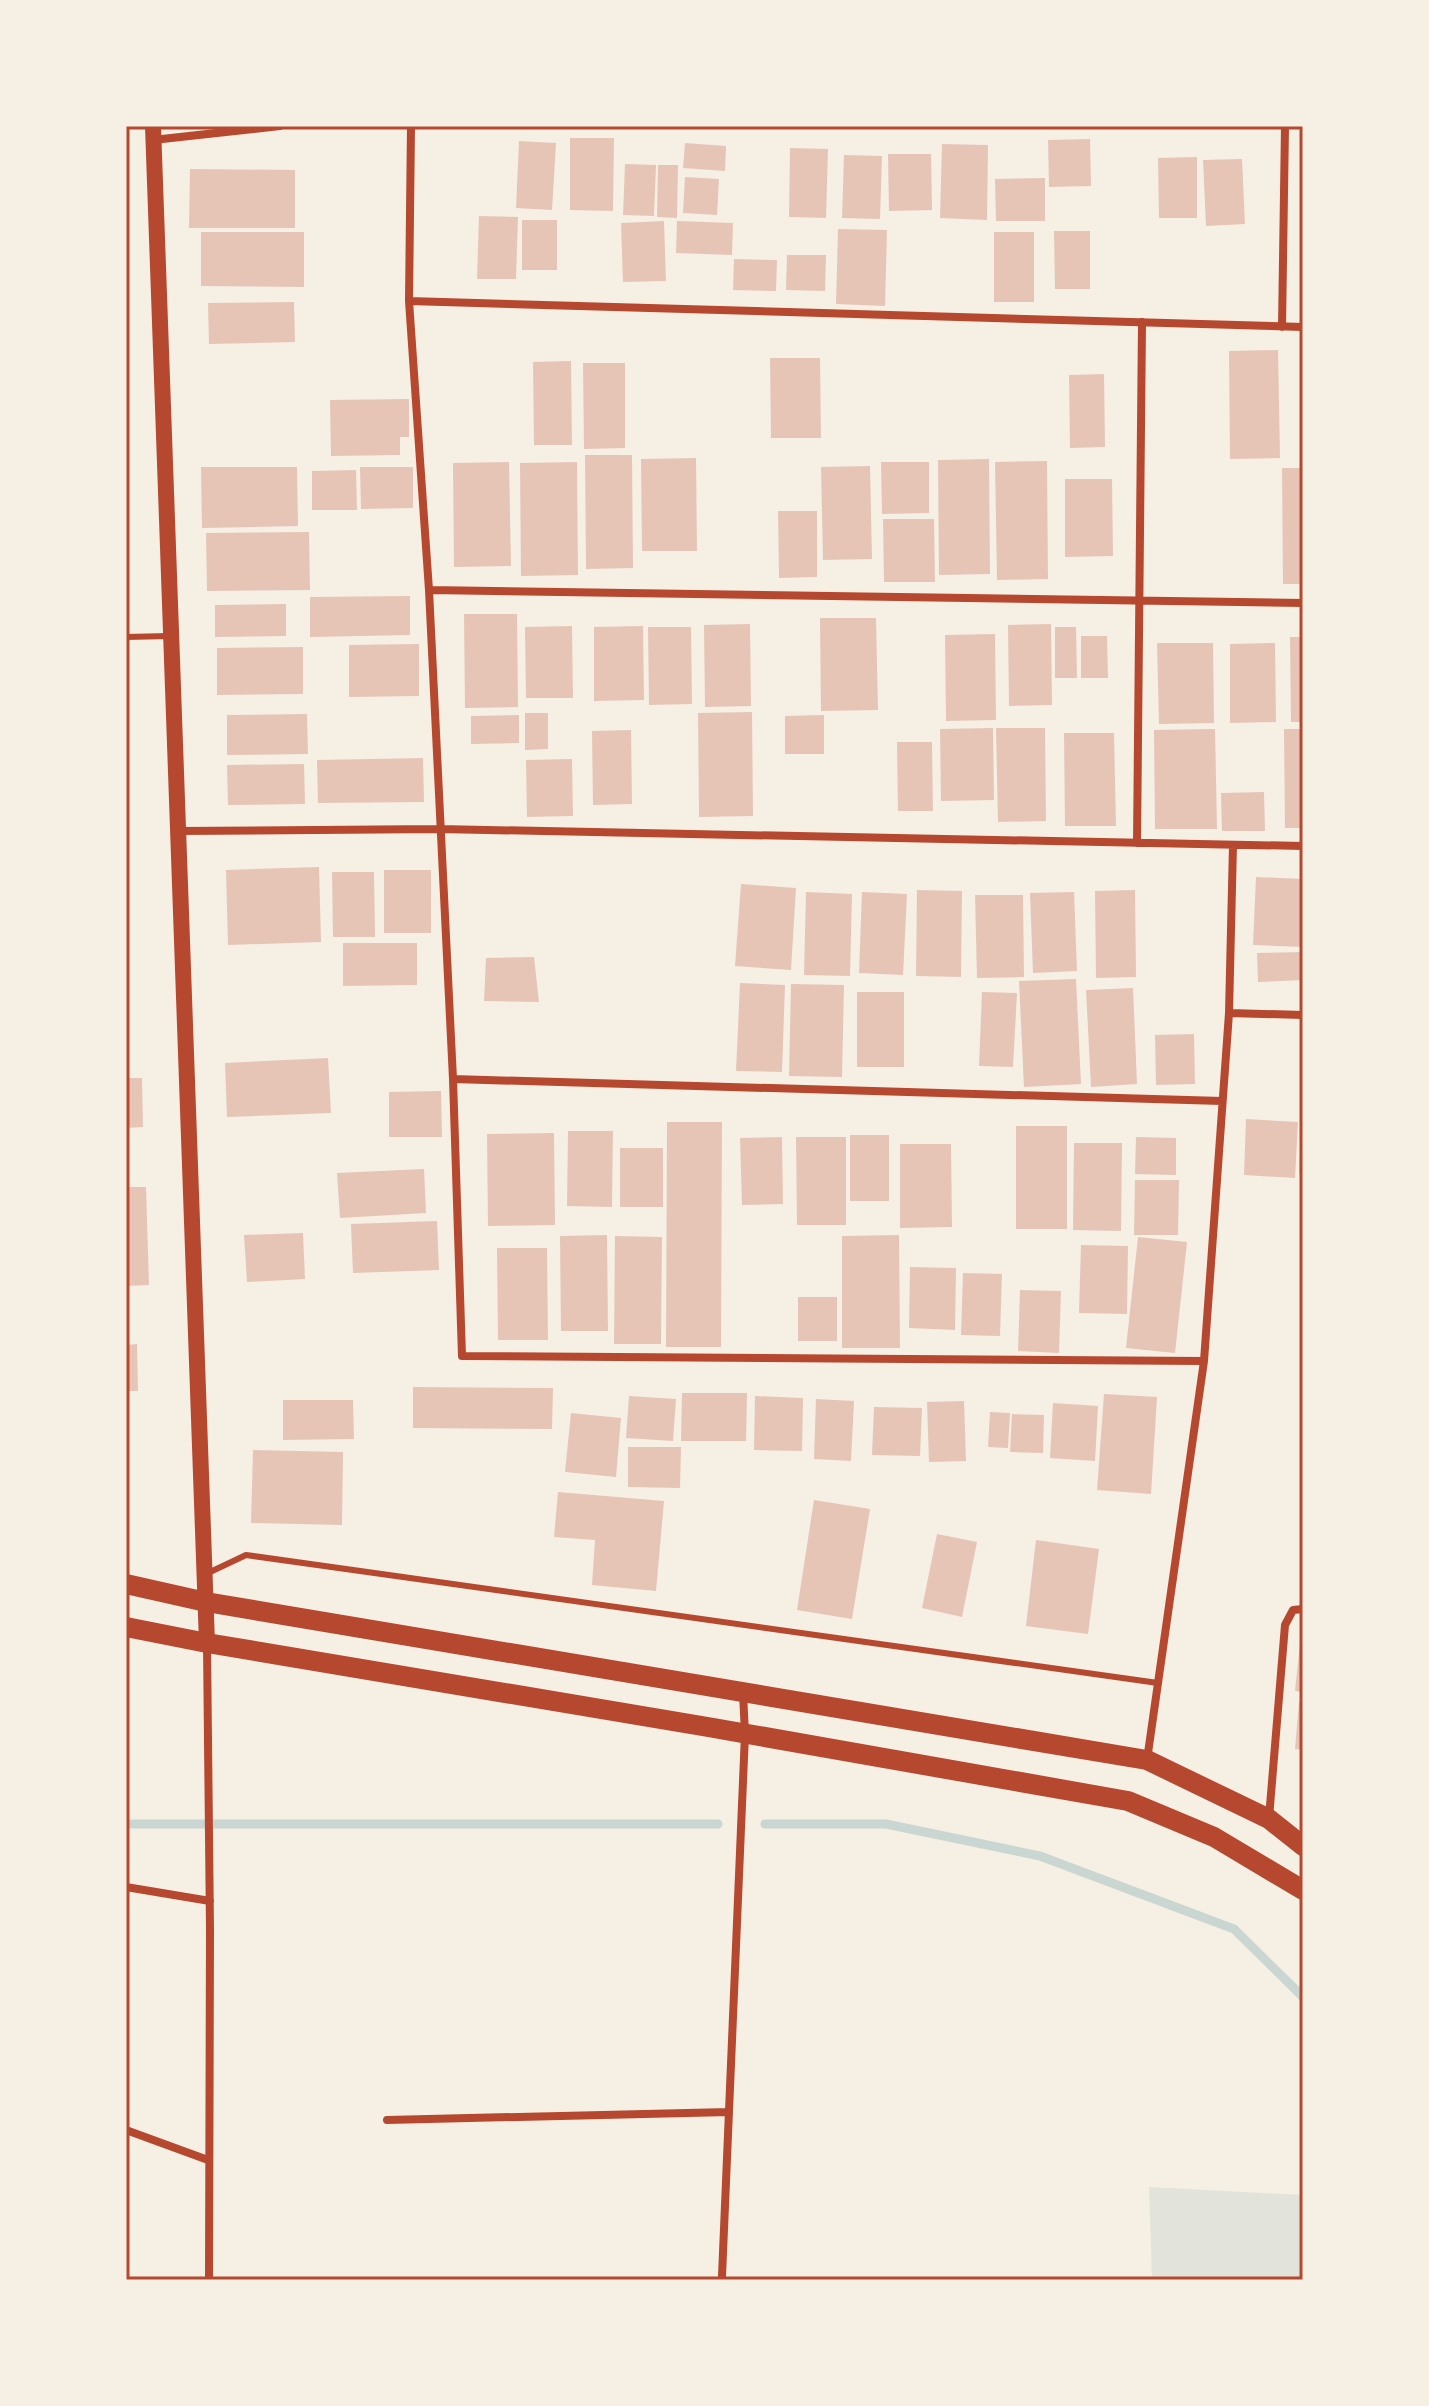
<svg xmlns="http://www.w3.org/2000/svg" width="1429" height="2406" viewBox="0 0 1429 2406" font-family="'Source Sans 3',sans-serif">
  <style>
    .green { fill: #e2e4dc }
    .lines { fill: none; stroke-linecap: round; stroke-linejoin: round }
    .stream { stroke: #c9d6d2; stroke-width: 9 }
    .building { fill: #e6c5b7 }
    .service { stroke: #b5482f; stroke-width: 6 }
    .minor { stroke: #b5482f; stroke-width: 8 }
    .secondary { stroke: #b5482f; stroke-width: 16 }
    .primary { stroke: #b5482f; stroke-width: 20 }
    .neatline { fill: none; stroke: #b5482f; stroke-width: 3 }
  </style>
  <rect width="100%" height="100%" fill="#f6efe4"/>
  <path class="green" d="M1149,2187L1303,2195V2280H1152Z"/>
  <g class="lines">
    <path class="stream" d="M126,1824H718
      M765,1824H886L1040,1856L1234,1929L1303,1997"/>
  </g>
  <path class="building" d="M570,138H614L613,211L570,210Z
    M1090,139L1091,186L1049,187L1048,140Z
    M519,141L556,143L552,210L516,208Z
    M685,143L726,146L725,171L683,168Z
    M942,144L988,145L987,220L940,218Z
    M790,148L828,149L826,218L789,217Z
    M888,154H931L932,210L889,211Z
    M844,155L882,156L880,219L842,218Z
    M1197,157V218H1159L1158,158Z
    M1242,159L1245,224L1206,226L1203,160Z
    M625,164L656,165L654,216L623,215Z
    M658,165H678L677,218L657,217Z
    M190,169L295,170V228H189Z
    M685,177L719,179L717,215L683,213Z
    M1045,178V221H996L995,179Z
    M479,216L518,217L516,279H477Z
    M522,220H557V270H522Z
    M664,221L666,281L623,282L621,223Z
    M677,221L733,223L732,255L676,253Z
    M838,229L887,230L885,306L836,304Z
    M1054,231H1090V289H1055Z
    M201,232H304V287L201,286Z
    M994,232H1034V302H994Z
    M787,255H826L825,291L786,290Z
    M734,259L777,260L776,291L733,290Z
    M294,302L295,342L209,344L208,303Z
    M1278,350L1280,458L1230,459L1229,351Z
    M770,358H820L821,438H771Z
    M571,361L572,445H534L533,362Z
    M583,363H625V448L584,449Z
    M1104,374L1105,447L1070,448L1069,375Z
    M409,399V437H400V455L331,456L330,400Z
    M585,455H632L633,568L586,569Z
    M696,458L697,551H642L641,459Z
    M989,459L990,574L939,575L938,460Z
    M1047,461L1048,579L997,580L995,462Z
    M509,462L511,566L454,567L453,463Z
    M577,462L578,575L521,576L520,463Z
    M881,462H929V513L882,514Z
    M870,466L872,559L823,560L821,467Z
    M201,467H297L298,526L202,528Z
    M360,467H413V508L361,509Z
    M1282,468H1303V584H1283Z
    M356,470L357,510H312V471Z
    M1065,479H1112L1113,556L1065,557Z
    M778,511H817V577L779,578Z
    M883,519H934L935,582H884Z
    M309,532L310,590L207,591L206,533Z
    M410,596V635L310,637V597Z
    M286,604V636L215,637V605Z
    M464,614H517L518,707L465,708Z
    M820,618H876L878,710L821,711Z
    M750,624L751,706L705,707L704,625Z
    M1051,624L1052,705L1009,706L1008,625Z
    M572,626L573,698H526L525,627Z
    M643,626L644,700L594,701V627Z
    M648,627H691L692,704L649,705Z
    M1055,627H1076L1077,678H1055Z
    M995,634L996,720L946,721L945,635Z
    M1081,636H1107L1108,678H1081Z
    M1290,637H1303V722H1291Z
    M1157,643H1213L1214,723L1159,724Z
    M1275,643L1276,722L1230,723V644Z
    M419,644V696L349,697V645Z
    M303,647V694L217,695V648Z
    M752,712L753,816L699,817L698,713Z
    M525,713H548V749L525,750Z
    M307,714L308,754L227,755V715Z
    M519,715V743L471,744V716Z
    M824,715V754H785V716Z
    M993,728L994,800L941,801L940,729Z
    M996,728H1045L1046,821L998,822Z
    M1215,729L1217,829H1155L1154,730Z
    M1284,729H1303V828H1285Z
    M631,730L632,804L593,805L592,731Z
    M1064,733H1114L1116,826H1065Z
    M897,742H932L933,811H898Z
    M423,758L424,802L318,803L317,760Z
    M572,759L573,816L527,817L526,760Z
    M304,764L305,804L228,805L227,765Z
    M1264,792L1265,831H1222L1221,793Z
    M319,867L321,942L228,945L226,870Z
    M384,870H431V933H384Z
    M332,872H374L375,937H333Z
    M1256,877L1303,879V947L1253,945Z
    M741,884L796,888L791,970L735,966Z
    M917,890L962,891L961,977L916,976Z
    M1135,890L1136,977L1096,978L1095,891Z
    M806,892L852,894L850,976L804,975Z
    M862,892L907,894L903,975L859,973Z
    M1074,892L1077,971L1033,973L1030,893Z
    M975,895H1023L1024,977L977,978Z
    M343,943H417V985L343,986Z
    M1303,952V980L1258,982L1257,953Z
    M534,957L539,1002L484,1001L486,958Z
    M1076,979L1081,1084L1024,1087L1019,981Z
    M740,983L785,985L782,1072L736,1071Z
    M791,984L844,985L842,1077L789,1076Z
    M1133,988L1137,1084L1091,1087L1086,990Z
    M857,992H904V1067H857Z
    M982,992L1017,993L1013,1067L979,1066Z
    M1194,1034L1195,1084L1156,1085L1155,1035Z
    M328,1058L331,1113L227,1117L225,1063Z
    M126,1078H142L143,1127L126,1128Z
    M441,1091L442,1137H389V1092Z
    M1246,1119L1298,1122L1295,1178L1244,1175Z
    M667,1122H722L721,1347H666Z
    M1016,1126H1067V1229H1016Z
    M568,1131H613L612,1207L567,1206Z
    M1301,1132H1303V1175L1299,1174Z
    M554,1133L555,1225L488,1226L487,1134Z
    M850,1135H889V1201H850Z
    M782,1137L783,1204L742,1205L740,1138Z
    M796,1137H846V1225H797Z
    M1136,1137L1176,1138V1175L1135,1174Z
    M1074,1143H1122L1121,1231L1073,1230Z
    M900,1144H951L952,1227L900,1228Z
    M620,1148H663V1207H620Z
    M424,1169L426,1213L340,1218L337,1173Z
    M1135,1180H1179L1178,1235H1134Z
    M126,1187H146L149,1285L126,1286Z
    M437,1221L439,1270L353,1273L351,1224Z
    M303,1233L305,1279L247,1282L244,1235Z
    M607,1235L608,1331H561L560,1236Z
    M899,1235L900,1348H842V1236Z
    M615,1236L662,1237L661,1344H614Z
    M1138,1237L1187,1242L1175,1353L1126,1348Z
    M1081,1245L1128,1246L1127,1314L1079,1313Z
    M497,1248H547L548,1340H498Z
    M910,1267L956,1268L955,1330L909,1328Z
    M963,1273L1002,1274L1000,1336L961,1335Z
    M1020,1290L1061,1291L1059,1353L1018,1351Z
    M798,1297H837V1341H798Z
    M137,1344L138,1391H126V1345Z
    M413,1387L553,1388L552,1429L413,1428Z
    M682,1393H747L746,1441H681Z
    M1104,1394L1157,1397L1151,1494L1097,1490Z
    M629,1396L676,1399L673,1441L626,1438Z
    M755,1396L803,1398L802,1451L754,1450Z
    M816,1399L854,1401L851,1461L814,1459Z
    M283,1400H353L354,1439L283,1440Z
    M964,1401L966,1461L929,1462L927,1402Z
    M1053,1403L1098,1406L1095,1461L1050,1458Z
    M874,1407L922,1408L920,1456L872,1455Z
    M990,1412L1010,1413L1008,1448L988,1447Z
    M571,1413L621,1418L616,1477L565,1472Z
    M1012,1414L1044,1415L1043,1453L1010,1452Z
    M628,1447H681L680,1488L628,1487Z
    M253,1450L343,1452L342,1525L251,1523Z
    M558,1492L664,1501L656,1591L592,1585L595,1540L554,1537Z
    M814,1500L870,1509L852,1619L797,1610Z
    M937,1534L977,1542L962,1617L922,1608Z
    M1036,1540L1099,1549L1088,1634L1026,1626Z
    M1300,1643L1303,1644V1692L1295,1691Z
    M1299,1702H1303V1750L1295,1749Z"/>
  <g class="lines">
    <path class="service" d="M126,637L169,636
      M208,1573L246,1555L1158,1683"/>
    <path class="minor" d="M411,126L409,301L429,590L453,1079L462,1356L1204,1361
      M153,140L280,126
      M409,301L1303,327
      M1282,327L1285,126
      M429,590L1303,603
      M178,831L439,829L1303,846
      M1137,843L1142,322
      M1229,1013L1303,1015
      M453,1079L1222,1101
      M207,1645L210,1930L209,2280
      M1147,1760L1204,1361L1229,1013L1233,845
      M1269,1818L1285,1625L1293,1610L1303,1609
      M126,1887L210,1901
      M387,2120L729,2112
      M126,2130L208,2160
      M722,2276L745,1734L743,1693"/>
    <path class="secondary" d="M153,126L207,1643"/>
    <path class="primary" d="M126,1584L206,1602L1147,1760L1269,1819L1303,1846
      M126,1627L207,1643L708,1727L1128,1801L1214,1837L1303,1890"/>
  </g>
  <rect width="1429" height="2406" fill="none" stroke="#f6efe4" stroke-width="256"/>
  <rect x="128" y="128" width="1173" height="2150" class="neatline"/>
</svg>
